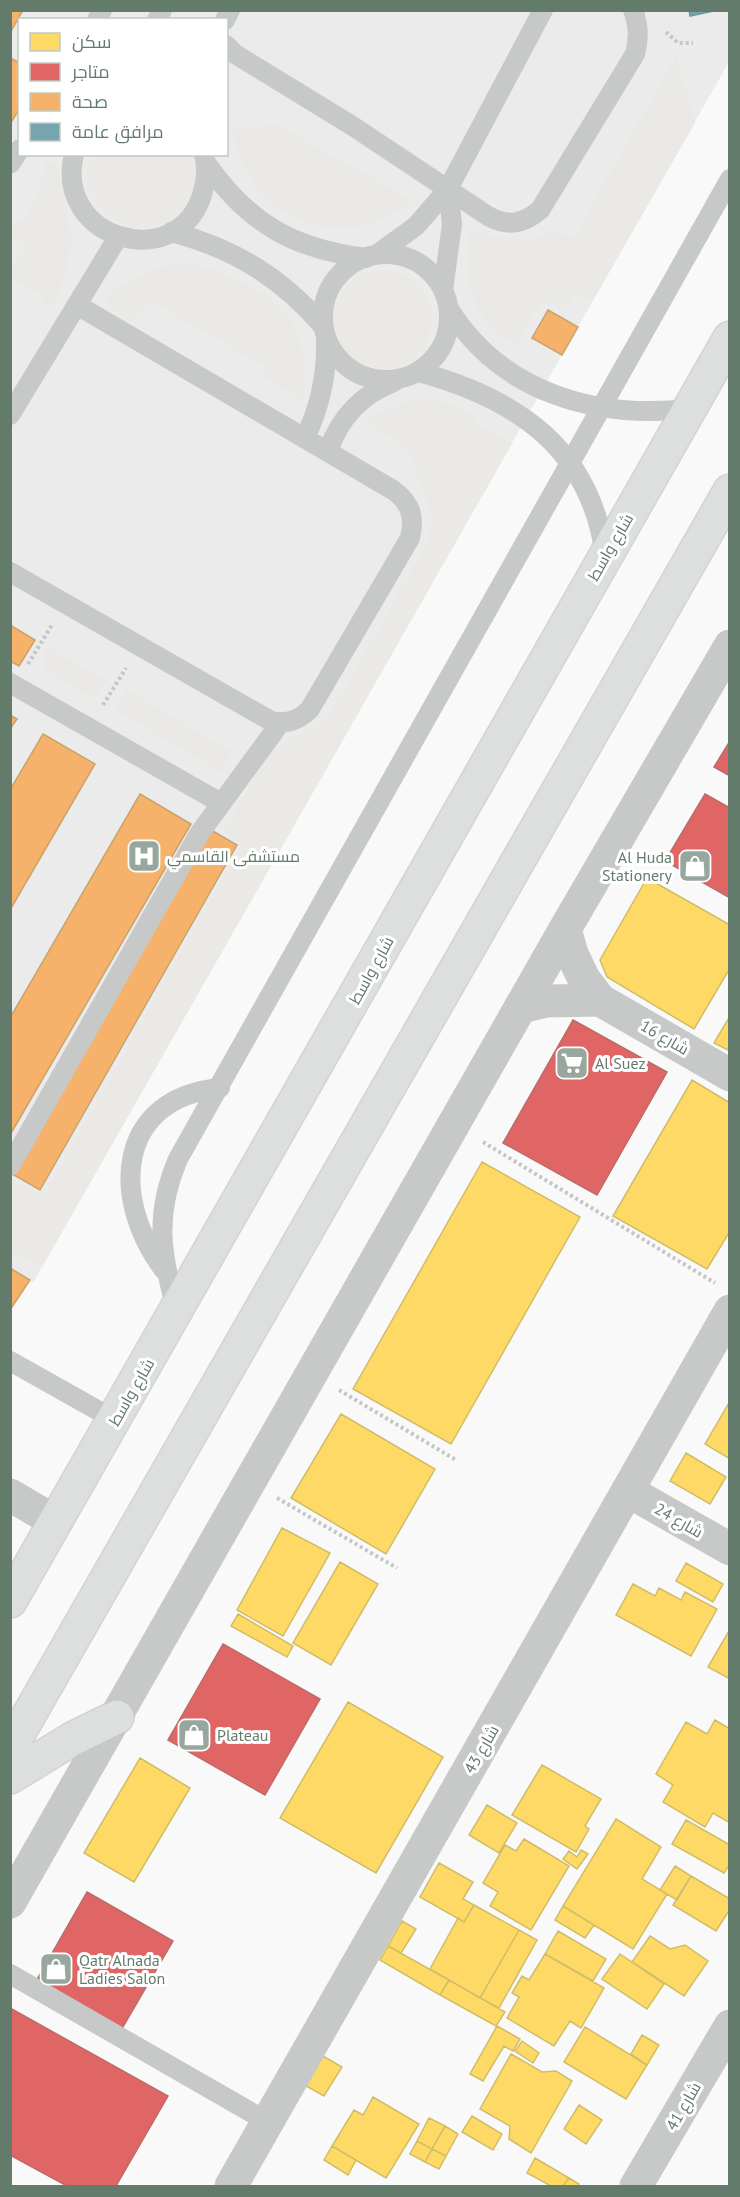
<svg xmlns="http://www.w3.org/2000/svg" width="740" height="2197" viewBox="0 0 740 2197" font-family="'PT Sans',Cairo,sans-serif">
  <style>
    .built { fill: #eaebea; fill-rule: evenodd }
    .green { fill: #ebe9e6 }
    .homes { fill: #ffd966; stroke: #d0bd68; stroke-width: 1.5 }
    .shops { fill: #e06666; stroke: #ba6c68; stroke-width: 1.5 }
    .health { fill: #f6b26b; stroke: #caa26b; stroke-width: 1.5 }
    .public { fill: #76a5af; stroke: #70989b; stroke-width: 1.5 }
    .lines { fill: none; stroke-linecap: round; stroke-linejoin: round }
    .primary-casing { stroke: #d2d4d2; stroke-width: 36 }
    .path { stroke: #c4c7c5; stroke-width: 4; stroke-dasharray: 3 3; stroke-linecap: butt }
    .service { stroke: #c6c9c8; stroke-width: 20 }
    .minor { stroke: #c6c9c8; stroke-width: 33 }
    .primary { stroke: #dddfde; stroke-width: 33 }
    .labels { text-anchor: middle; stroke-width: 6; stroke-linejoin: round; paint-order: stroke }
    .street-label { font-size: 16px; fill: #627b6b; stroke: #fff }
    .poi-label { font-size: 16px; fill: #627b6b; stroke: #fff; text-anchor: start }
  </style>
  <rect width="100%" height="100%" fill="#f9f9f9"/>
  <path class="built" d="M11,11H729V62L42,1267L33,1283L29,1280L11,1310ZM20,20H226V154H20Z"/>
  <path class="green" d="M676,56L695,123L592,302L576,291L563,311L544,299L519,337L524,341L520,348C470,318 464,286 468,231L524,241L549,232L574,237Z
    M275,124L414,201C338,257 251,223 232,130Z
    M91,154L194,155C200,170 197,184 190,198C157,258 69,218 91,154Z
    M57,162C69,225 83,249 50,309L41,303L44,298L11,277V272L27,244L11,234L10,225C34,219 43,183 44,163Z
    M180,264C222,266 287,296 300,339C306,359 303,380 302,400L264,377L266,367L152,302L131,323L104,302C126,279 148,268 180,264Z
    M334 319a49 49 0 1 1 98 0a49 49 0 1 1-98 0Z
    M418,400C442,400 459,405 478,418L476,423L512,444L42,1267L11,1249L10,1181L12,1178L44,1195L242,843L223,831L267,757C285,737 311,733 330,714L429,540C438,503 416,489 413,455L366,420L403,403Z
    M46,646L105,680L94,699L45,670Z
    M126,689L232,752L221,772L114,709Z"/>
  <path class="homes" d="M647,878L730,925V968L694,1029L607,977L600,960Z
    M730,1016V1051L714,1043Z
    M692,1080L730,1103V1231L707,1269L613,1216Z
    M482,1162L580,1217L451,1444L353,1389Z
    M730,1401V1459L705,1444Z
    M341,1414L435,1469L386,1554L291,1498Z
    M686,1453L726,1477L710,1504L670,1481Z
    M282,1528L330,1553L283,1636L237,1610Z
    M340,1562L378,1584L331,1665L293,1643Z
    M686,1563L723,1584L713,1602L676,1581Z
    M633,1584L655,1596L659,1588L681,1600L685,1592L717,1609L691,1656L616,1615Z
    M238,1614L293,1646L287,1657L231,1626Z
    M730,1629V1679L708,1667Z
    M348,1702L443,1757L376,1873L280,1818Z
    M715,1720L730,1729V1823L713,1813L705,1827L663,1802L673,1785L656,1774L686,1722L707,1734Z
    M140,1758L190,1788L134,1882L84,1853Z
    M542,1765L601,1799L585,1826L589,1829L576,1852L512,1815Z
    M487,1805L517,1823L499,1853L469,1835Z
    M616,1819L661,1847L642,1879L667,1894L633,1949L563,1906Z
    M686,1820L730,1845V1864L724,1873L672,1844Z
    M524,1839L569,1866L531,1930L490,1906L498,1892L483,1883L505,1845L516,1851Z
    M581,1850L588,1854L577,1869L563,1859L569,1851L577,1857Z
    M439,1863L473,1882L463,1899L474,1905L464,1922L420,1897Z
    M675,1866L691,1876L677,1900L660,1890Z
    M691,1876L730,1899V1909L716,1931L673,1905Z
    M474,1905L519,1930L480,1998L430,1969L458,1918L464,1922Z
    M563,1906L594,1925L585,1938L555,1920Z
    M402,1921L416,1929L401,1953L388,1946Z
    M519,1930L537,1940L499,2008L480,1998Z
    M558,1931L606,1959L593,1981L545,1954Z
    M650,1936L670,1949L685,1945L708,1961L684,1996L632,1962Z
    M388,1946L449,1980L440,1995L380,1960Z
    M545,1954L604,1988L581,2028L570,2021L554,2046L507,2018L519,1997L512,1993L522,1976L529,1980Z
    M620,1954L664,1984L647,2009L602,1979Z
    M449,1980L505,2012L496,2026L440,1995Z
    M497,2026L520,2039L513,2051L504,2046L483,2081L470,2074Z
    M585,2027L647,2065L626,2099L564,2062Z
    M642,2035L659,2045L647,2065L631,2054Z
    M522,2041L539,2053L533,2063L515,2051Z
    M511,2054L542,2072L556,2071L572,2081L531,2153L509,2139L510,2126L480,2109Z
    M323,2056L342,2067L324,2096L306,2086Z
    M373,2097L419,2124L386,2178L332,2146L354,2110L363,2115Z
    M579,2105L602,2120L586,2144L564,2129Z
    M472,2116L502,2134L493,2150L462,2132Z
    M429,2118L445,2126L432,2149L417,2141Z
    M445,2126L458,2134L446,2156L432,2149Z
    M417,2141L432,2149L425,2162L410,2154Z
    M332,2146L356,2160L348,2175L324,2160Z
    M432,2149L446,2156L439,2169L425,2162Z
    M535,2158L569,2178L563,2186H551L527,2173Z
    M569,2178L579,2184L578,2186H563Z"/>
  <path class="shops" d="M730,741V776L714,767Z
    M705,794L730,808V898L665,861Z
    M573,1020L667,1072L597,1195L503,1143Z
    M223,1644L320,1699L265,1795L168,1740Z
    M87,1892L173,1941L120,2032L35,1983Z
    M10,2008L168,2096L116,2186H67L10,2155Z"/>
  <path class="health" d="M10,10H23L10,33Z
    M10,58L20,63V108L10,124Z
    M548,310L578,327L562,355L532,338Z
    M10,625L35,640L19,666L10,661Z
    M10,715L17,719L10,729Z
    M43,734L95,764L10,910V790Z
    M140,794L191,824L10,1135V1018Z
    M211,830L237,845L40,1190L14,1175Z
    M10,1268L30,1280L10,1310Z"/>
  <path class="public" d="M689,10H718L690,16Z"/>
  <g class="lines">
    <g class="primary-casing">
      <path id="primary" d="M10,1601L730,338
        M10,1748L730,491
        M10,1777L72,1739L117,1717"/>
    </g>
    <path class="path" d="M666,32L678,43H693
      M28,664L52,625
      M103,705L126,668
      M483,1142L715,1283
      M339,1390L456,1460
      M277,1498L397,1568"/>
    <path class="service" d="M97,20L102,10
      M157,20L162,10
      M225,20L230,10
      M226,45L235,54L351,125L488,216C508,227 523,224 540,210L635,54C639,38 639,26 633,10
      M74,154C53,240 177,274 202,195C206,182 208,168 204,154
      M206,163C248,223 293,249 366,258
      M10,164L20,149
      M171,232C233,248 281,277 323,326
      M323 317a63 63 0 1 1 126 0a63 63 0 1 1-126 0Z
      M376,255L416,226L448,189L543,10
      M443,290L452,224L448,189
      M449,309C502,393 595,419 689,409
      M419,372C518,399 591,449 605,556
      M10,415L118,237
      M305,438C320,407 327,376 326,341
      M328,451C340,418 360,395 394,382
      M10,572L271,721C288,724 298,721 310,709L410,538C415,517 411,503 393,490L77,305
      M10,683L221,803
      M10,1166L199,834L281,722
      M164,1270C110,1199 116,1098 220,1088
      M177,1312C161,1255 154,1215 178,1159L730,179
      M10,1361L115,1420
      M10,1974L268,2122"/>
    <path class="minor" d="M565,929L572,954L584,979L600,1000L730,1075
      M521,1007L547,1001L600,1000
      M628,1491L730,1549
      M10,1495L56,1522
      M10,1902L565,929L730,646
      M231,2186L730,1311
      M636,2186L730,2026"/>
    <use href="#primary" class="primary"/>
  </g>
  <defs>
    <g id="hospital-square" transform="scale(1.725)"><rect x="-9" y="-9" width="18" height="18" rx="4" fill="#97a79d" stroke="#fff"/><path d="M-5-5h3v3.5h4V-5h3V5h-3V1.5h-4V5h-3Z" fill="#fff"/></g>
    <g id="shop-square" transform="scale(1.725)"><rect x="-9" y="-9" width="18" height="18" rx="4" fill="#97a79d" stroke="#fff"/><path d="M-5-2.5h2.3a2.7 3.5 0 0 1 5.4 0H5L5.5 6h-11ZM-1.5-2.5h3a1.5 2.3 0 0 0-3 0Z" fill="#fff"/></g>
    <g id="supermarket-square" transform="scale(1.725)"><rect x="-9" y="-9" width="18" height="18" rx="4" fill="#97a79d" stroke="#fff"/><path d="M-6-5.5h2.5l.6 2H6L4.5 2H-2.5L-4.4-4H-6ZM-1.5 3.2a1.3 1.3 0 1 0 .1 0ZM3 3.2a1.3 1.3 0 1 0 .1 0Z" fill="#fff"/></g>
  </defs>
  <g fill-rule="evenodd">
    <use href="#hospital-square" x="144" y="856"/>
    <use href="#shop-square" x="695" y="866"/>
    <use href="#supermarket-square" x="572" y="1063"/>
    <use href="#shop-square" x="194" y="1735"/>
    <use href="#shop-square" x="56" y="1969"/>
  </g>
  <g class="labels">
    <g class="street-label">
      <text transform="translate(610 547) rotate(-60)" y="6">شارع واسط</text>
      <text transform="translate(371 970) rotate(-61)" y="6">شارع واسط</text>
      <text transform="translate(665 1037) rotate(30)" y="6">شارع 16</text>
      <text transform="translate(131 1392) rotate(-60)" y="6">شارع واسط</text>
      <text transform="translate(679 1520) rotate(30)" y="6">شارع 24</text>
      <text transform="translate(481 1749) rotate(-60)" y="6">شارع 43</text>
      <text transform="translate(683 2106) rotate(-60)" y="6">شارع 41</text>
    </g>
    <g class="poi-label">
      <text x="167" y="862">مستشفى القاسمي</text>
      <text x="672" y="863" text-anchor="end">Al Huda<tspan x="672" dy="18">Stationery</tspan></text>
      <text x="595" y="1069">Al Suez</text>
      <text x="217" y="1741">Plateau</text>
      <text x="79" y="1966">Qatr Alnada<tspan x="79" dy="18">Ladies Salon</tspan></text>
    </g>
  </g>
  <rect width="740" height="2197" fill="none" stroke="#627b6b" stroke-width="24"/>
  <rect x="18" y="18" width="210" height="138" fill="#ffffff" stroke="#c0cac4" stroke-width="1.5"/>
  <rect x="30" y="33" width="30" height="18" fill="#ffd966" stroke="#c0cac4" stroke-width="1.5"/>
  <text x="72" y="48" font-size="18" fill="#627b6b">سكن</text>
  <rect x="30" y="63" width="30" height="18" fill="#e06666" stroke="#c0cac4" stroke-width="1.5"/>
  <text x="72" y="78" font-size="18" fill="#627b6b">متاجر</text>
  <rect x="30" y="93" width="30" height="18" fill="#f6b26b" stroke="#c0cac4" stroke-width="1.5"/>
  <text x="72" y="108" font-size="18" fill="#627b6b">صحة</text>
  <rect x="30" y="123" width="30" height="18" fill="#76a5af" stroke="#c0cac4" stroke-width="1.5"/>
  <text x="72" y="138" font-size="18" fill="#627b6b">مرافق عامة</text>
</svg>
